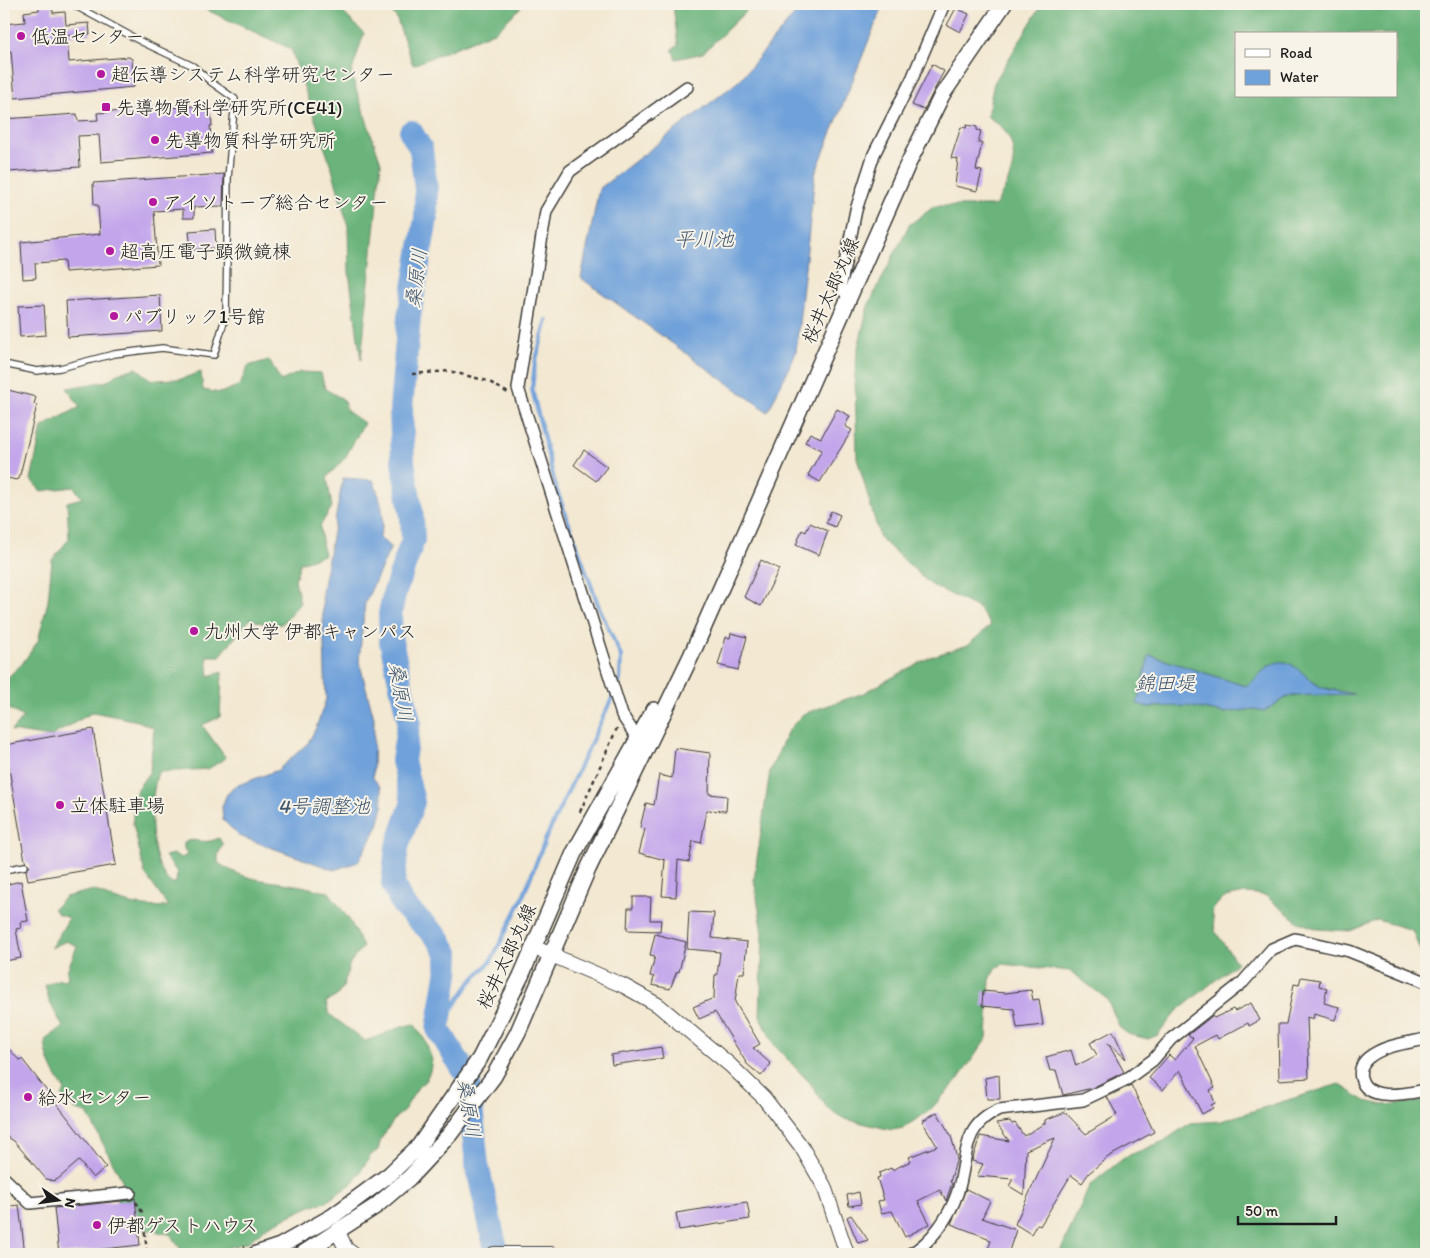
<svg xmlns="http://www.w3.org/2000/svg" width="1430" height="1258" viewBox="0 0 1430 1258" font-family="Itim,'Klee One',sans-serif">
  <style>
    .forest { fill: #6ab47b; stroke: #43684c; fill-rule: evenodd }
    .water { fill: #6fa1da; stroke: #465e7b }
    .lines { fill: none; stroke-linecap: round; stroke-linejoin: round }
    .stream { stroke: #6fa1da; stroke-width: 4 }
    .river { stroke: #6fa1da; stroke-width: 24 }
    .building { fill: #c2a5eb }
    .service-casing { stroke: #3c3b37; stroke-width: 8 }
    .minor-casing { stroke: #3c3b37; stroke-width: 14 }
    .tertiary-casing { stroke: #3c3b37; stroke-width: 16 }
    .secondary-casing { stroke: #3c3b37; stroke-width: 18 }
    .path { stroke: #3c3b37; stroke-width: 2.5; stroke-dasharray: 4 4; stroke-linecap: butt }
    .service { stroke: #fff; stroke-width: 5.5 }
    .minor { stroke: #fff; stroke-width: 11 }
    .tertiary { stroke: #fff; stroke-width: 14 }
    .secondary { stroke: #fff; stroke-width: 15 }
    .poi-dot { fill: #b5179e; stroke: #f7f3e8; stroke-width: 2 }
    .labels { text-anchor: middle; stroke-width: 4; stroke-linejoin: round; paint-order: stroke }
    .poi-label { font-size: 19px; fill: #1c1c1c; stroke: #f7f3e8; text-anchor: start }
    .street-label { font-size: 19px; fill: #1c1c1c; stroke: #f7f3e8 }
    .water-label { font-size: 20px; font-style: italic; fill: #415871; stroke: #f7f3e8 }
  </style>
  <rect width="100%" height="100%" fill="#f7f3e8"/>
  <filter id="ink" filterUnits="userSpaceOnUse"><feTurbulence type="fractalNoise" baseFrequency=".02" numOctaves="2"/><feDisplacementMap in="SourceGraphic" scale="10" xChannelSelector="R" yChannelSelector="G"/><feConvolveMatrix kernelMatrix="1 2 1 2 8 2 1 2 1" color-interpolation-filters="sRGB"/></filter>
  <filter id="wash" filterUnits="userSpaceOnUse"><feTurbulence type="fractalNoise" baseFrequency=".0096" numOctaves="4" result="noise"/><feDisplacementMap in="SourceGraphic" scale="20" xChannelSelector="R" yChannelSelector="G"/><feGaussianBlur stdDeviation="1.12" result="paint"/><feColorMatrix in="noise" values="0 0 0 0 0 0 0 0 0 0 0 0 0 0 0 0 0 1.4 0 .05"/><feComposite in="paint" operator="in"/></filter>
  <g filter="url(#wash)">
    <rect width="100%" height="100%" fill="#f3e8d1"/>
    <path class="forest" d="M194,4H334L364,33L351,74L381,163L361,360L349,272L348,226L332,169L291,49Z
      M382,4H524L496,31L413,65L396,17Z
      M673,4H753L703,53L676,59L672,49L678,46Z
      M1042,4H1426V966L1412,930L1377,920L1350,931L1318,929L1298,922L1266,896L1256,894L1245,893L1226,897L1218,903L1212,911L1215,931L1237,963L1176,1012L1158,1035L1148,1039L1128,1034L1120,1028L1107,999L1070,971L1003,964L995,968L990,980L987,1038L957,1081L929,1111L903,1128L892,1130L845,1119L828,1109L810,1083L775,1046L760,1017L763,934L754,879L770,771L788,731L803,714L864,693L930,657L968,645L991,625L978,608L930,584L880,538L857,458L855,375L857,352L868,306L909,225L935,206H995C1009,183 1024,153 1003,129C999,124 992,120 987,116L994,83ZM1236,34H1396V96H1236ZM1149,655L1245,686L1254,682L1268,666L1286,662L1321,687L1352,694L1289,696L1264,711L1254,709L1224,713L1187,706L1148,707Z
      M269,360L281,381L300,372L321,373L325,389L343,399L347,411L364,423L345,458L327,477L332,507L320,526L324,555L300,563L295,580L300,603L282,624H265L250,619L220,656H207L209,676L222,672L220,717L202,725L226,758L208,769L158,772C149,801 147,859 170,883H176L177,872L165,856L173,854L182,858L188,854L184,849V842C198,837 202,846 219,838L223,845L218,854V863C248,882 262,879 295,885C307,886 317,891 329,892L350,921L363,947L350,963L343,987L337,996L326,1002L329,1014L365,1041C382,1036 396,1027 414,1024L425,1040L432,1060L430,1071L426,1080L418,1087L403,1112L396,1117L381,1139L378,1150L371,1155L354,1182L326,1202L313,1205L268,1226L248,1242L206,1254H184L170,1234C139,1229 126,1229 116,1195L123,1182L87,1113L75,1110L62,1097L65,1090C54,1074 46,1059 45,1040L63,1027L49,1001L45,985L57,980L68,979L67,971L77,946L66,941L51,948L69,918L58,914L53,909L65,897L94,890C116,902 144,909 168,906L145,874L133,824V802L138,788L150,771L154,728L138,721L93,712L50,737L11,731L23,717L4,706V681L22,664L38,641L48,601L52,560L69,539L67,502L82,498L74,487L41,491L31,480L42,427L80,407L67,388L108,381L118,373L137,368L151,380L181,379L201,372L203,390L220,393L240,385L248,366Z
      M1339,1084L1365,1101L1384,1105L1426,1101V1254H1059L1090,1185L1125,1157L1164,1141L1190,1123L1221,1121Z"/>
    <path class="water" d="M803,4H872L881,10L815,174L796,352L768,412L581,278L599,189L740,80Z
      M343,478L373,480C381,500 387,517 379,538L391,547L365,603L359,661L374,718L373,778L381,788L383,807L378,826L358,862L334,870L239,836L223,820L222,807L226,796L233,787L278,770L308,743L316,728L326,699L322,591Z
      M1149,655L1245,686C1257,681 1262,668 1275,663C1292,656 1306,680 1321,687C1331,691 1344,692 1355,694L1289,696L1264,711L1254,709L1224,713L1187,706L1148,707L1137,704Z"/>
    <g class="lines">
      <path class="stream" d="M547,320L535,363L532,389L556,488L599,607L621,656L620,680L617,688
        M438,1029L470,983L491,961L522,899L545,840L613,696"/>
      <path class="river" d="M411,132L421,149L426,189V218L409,317L401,409L403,462L412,517L413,540L394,594L390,614L391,641L409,721L403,761L413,802L397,847L393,884L403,905L438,938L448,955L447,975L438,1029L468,1077L477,1165L497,1254"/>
    </g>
    <g id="blocks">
      <path class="building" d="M52,5L53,13L65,12L66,25L89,23L90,34L67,36L69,62L129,57L132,59L134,87L15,98L11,51L4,52V24L25,22L24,12L39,10V6Z
        M956,8L969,14L960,32L947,25Z
        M932,64L944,71L924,110L912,105Z
        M208,105L209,114H211L212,126H210L212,153L101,162L99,135L78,136L80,167L8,172L4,119L77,114L78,121L98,120L97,113Z
        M967,125L977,127V130L981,131L978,143H982L976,170L982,171L977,191L955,186L958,159L951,158L961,127L966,128Z
        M224,174L223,206L194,207V218H183V209L154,211L158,265L65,272L64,261L35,263L36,278L23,279L21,242L100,234L98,205H94L93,183Z
        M215,229L216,248L191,250L189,231Z
        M160,295L162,331L68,337L66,301Z
        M44,305L46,335L20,337L18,306Z
        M8,390L36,397L34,404L37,405L19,479L16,480L4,477V393L7,394Z
        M837,409L850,416L845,426L852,430L820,482L808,475L822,450L805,442L810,433L821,438Z
        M584,450L607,467L596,481L574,465Z
        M831,511L840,515L835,527L826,523Z
        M810,523L828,531L819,555L796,545L802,530L806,532Z
        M761,560L779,569L761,606L744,597Z
        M731,633L747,637L738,670L718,665L726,637L730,638Z
        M93,729L116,865L28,880L26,870L30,866L25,861L5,745Z
        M675,748L710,753L709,794L727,796L726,811L707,810L701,843L693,841L689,862L678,860L676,897L662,896L665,860L639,853L645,829L640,828L646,803L654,805L659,775L672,778Z
        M21,881L28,921L20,922L21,928L16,929L21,958L5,961L4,885Z
        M633,897H651L650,920H661L660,931L627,930L628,908H633Z
        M689,912L714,913L712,938L747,942L744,973H739L735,1002L760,1044L753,1048L771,1064L761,1076L747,1064L715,1012L699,1019L693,1007L714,998L715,975H717L720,952L687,949Z
        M655,934L686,942L679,972L677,971L670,989L652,985L654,977L650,976L655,956L650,955Z
        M1301,977L1320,980L1319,986L1327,988L1324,1003L1339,1007L1335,1020L1314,1014L1313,1019L1307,1017L1309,1078L1279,1080L1278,1024H1286L1294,984L1299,985Z
        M1031,990L1033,1000L1039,999L1043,1025L1017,1028L1014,1009L982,1006L983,991L1005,993Z
        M1251,1003L1260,1020L1249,1026L1248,1023L1218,1039L1216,1035L1195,1046L1215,1088L1210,1090L1215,1103L1211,1105L1213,1108L1202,1114L1180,1070L1163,1090L1149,1078L1169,1055L1175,1060L1193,1038L1188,1035L1212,1016L1214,1018L1233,1009L1235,1011Z
        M1113,1031L1126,1059L1108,1043L1124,1072L1092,1088L1063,1095L1056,1070L1050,1071L1046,1057L1071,1050L1076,1066L1097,1055L1090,1043Z
        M661,1047L663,1058L612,1065L611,1055Z
        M9,1049L19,1060L22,1059L106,1167L93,1178L79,1161L58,1179L54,1181L46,1179L14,1141L4,1135V1054Z
        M999,1075L1000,1099H987L985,1078Z
        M1131,1085L1154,1132L1108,1157L1089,1173L1082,1183L1071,1175L1040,1226L1037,1224L1031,1234L1015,1224L1055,1138L1026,1150L1024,1195L1009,1186L1013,1179L977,1176L983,1164L972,1161L980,1136L1009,1141L996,1123L1010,1121L1012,1124L1015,1123L1024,1136L1045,1123V1120L1065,1112L1086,1134L1117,1115L1107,1097Z
        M937,1112L951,1136L957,1158L950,1182L952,1183L946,1201L940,1190L918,1201L930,1224L905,1237L892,1211L881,1213L878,1201L884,1200L877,1178L880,1177L879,1173L891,1168L892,1170L911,1161L909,1157L937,1146L922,1121Z
        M966,1189L990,1201L982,1218L1016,1230L1008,1254H986L991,1241L988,1240V1238L951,1224Z
        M859,1192L861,1204L849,1206L847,1195Z
        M135,1198L140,1245L59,1254L54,1208L131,1200Z
        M747,1202L750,1219L679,1230L676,1213Z
        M19,1205L25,1254H4V1207Z
        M851,1215L868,1240L858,1243L847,1217Z"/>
    </g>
  </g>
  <g filter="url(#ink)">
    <use href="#blocks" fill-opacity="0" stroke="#3c3b37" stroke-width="1"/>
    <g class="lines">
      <g class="service-casing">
        <path id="service" d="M4,364L37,371L60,368L114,354L162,348L214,355L226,315L228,178L235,99L211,82L193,66L142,42L72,4
          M4,870L25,866"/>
      </g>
      <g class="minor-casing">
        <path id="minor" d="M849,296L840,288L856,210L874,154L912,79L944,4
          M641,744L622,715L518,388L546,211L570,171L687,87
          M1426,1039C1407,1043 1384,1045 1368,1058C1362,1063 1359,1071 1361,1078C1367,1103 1409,1093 1426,1090
          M4,1178L30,1203L130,1193
          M910,1254C931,1243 949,1217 957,1194C969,1160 959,1127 999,1110L1083,1100L1127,1079L1153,1060L1171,1039L1243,982L1272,949L1295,939L1349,951L1426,982"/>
      </g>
      <g class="tertiary-casing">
        <path id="tertiary" d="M533,947L624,986L658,1005L730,1065L764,1098L801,1146L824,1186L847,1254
          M338,1232L346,1249L353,1254
          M494,1254H551"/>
      </g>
      <g class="secondary-casing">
        <path id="secondary" d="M256,1254L280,1246L333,1216L390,1174L419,1146L480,1058L521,976L574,853L654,710
          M302,1254L376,1206L409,1178L450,1134L494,1076L518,1032L588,869L691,656L907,166L942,95L1004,4"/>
      </g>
      <path class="path" d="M4,350L6,345
        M412,374L449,371L488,381L508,393
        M580,812L617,728
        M136,1202L142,1212L147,1251
        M221,1254L245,1247"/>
      <use href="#service" class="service"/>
      <use href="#minor" class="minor"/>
      <use href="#tertiary" class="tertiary"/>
      <use href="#secondary" class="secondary"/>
    </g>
  </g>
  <g class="poi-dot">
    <circle cx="21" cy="36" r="5"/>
    <circle cx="101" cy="74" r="5"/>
    <rect x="101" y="102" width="10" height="10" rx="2.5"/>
    <circle cx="155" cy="140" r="5"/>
    <circle cx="153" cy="202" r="5"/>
    <circle cx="110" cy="251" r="5"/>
    <circle cx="114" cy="316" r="5"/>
    <circle cx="194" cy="631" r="5"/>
    <circle cx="60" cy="805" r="5"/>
    <circle cx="28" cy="1097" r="5"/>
    <circle cx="97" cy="1225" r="5"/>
  </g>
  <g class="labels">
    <g class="poi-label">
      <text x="31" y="43">低温センター</text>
      <text x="111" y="81">超伝導システム科学研究センター</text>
      <text x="116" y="114">先導物質科学研究所(CE41)</text>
      <text x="165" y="147">先導物質科学研究所</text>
      <text x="163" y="209">アイソトープ総合センター</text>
      <text x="120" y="258">超高圧電子顕微鏡棟</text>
      <text x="124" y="323">パブリック1号館</text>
      <text x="204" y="638">九州大学 伊都キャンパス</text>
      <text x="70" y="812">立体駐車場</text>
      <text x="38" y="1104">給水センター</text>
      <text x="107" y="1232">伊都ゲストハウス</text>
    </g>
    <g class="street-label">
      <text transform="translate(830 290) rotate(-66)" y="7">桜井太郎丸線</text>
      <text transform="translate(506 956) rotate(-65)" y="7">桜井太郎丸線</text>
    </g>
    <g class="water-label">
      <text x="704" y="246">平川池</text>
      <text transform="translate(416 278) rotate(-83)" y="7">桑原川</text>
      <text x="1165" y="690">錦田堤</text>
      <text transform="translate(401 692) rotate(80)" y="7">桑原川</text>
      <text x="324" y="813">4号調整池</text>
      <text transform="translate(469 1108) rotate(81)" y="7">桑原川</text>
    </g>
  </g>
  <rect width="1430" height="1258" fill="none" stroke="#f7f3e8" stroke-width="20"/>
  <rect x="1235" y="32" width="162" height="65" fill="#f7f3e8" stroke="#9f9d96"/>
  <rect x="1245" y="49" width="25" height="8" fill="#ffffff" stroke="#9f9d96"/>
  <text x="1280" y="58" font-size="15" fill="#1c1c1c">Road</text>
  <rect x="1245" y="70" width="25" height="15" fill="#6fa1da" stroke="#9f9d96"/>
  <text x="1280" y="82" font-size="15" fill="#1c1c1c">Water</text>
  <g transform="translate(58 1200) rotate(103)" stroke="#f7f3e8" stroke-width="4" paint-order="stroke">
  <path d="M0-4L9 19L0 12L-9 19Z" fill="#1c1c1c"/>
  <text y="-8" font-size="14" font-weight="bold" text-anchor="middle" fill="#1c1c1c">N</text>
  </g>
  <path d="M1238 1216v8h98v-8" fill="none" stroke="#1c1c1c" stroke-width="2.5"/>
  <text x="1245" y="1216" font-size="15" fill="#1c1c1c" stroke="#f7f3e8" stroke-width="4" paint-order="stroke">50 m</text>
</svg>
